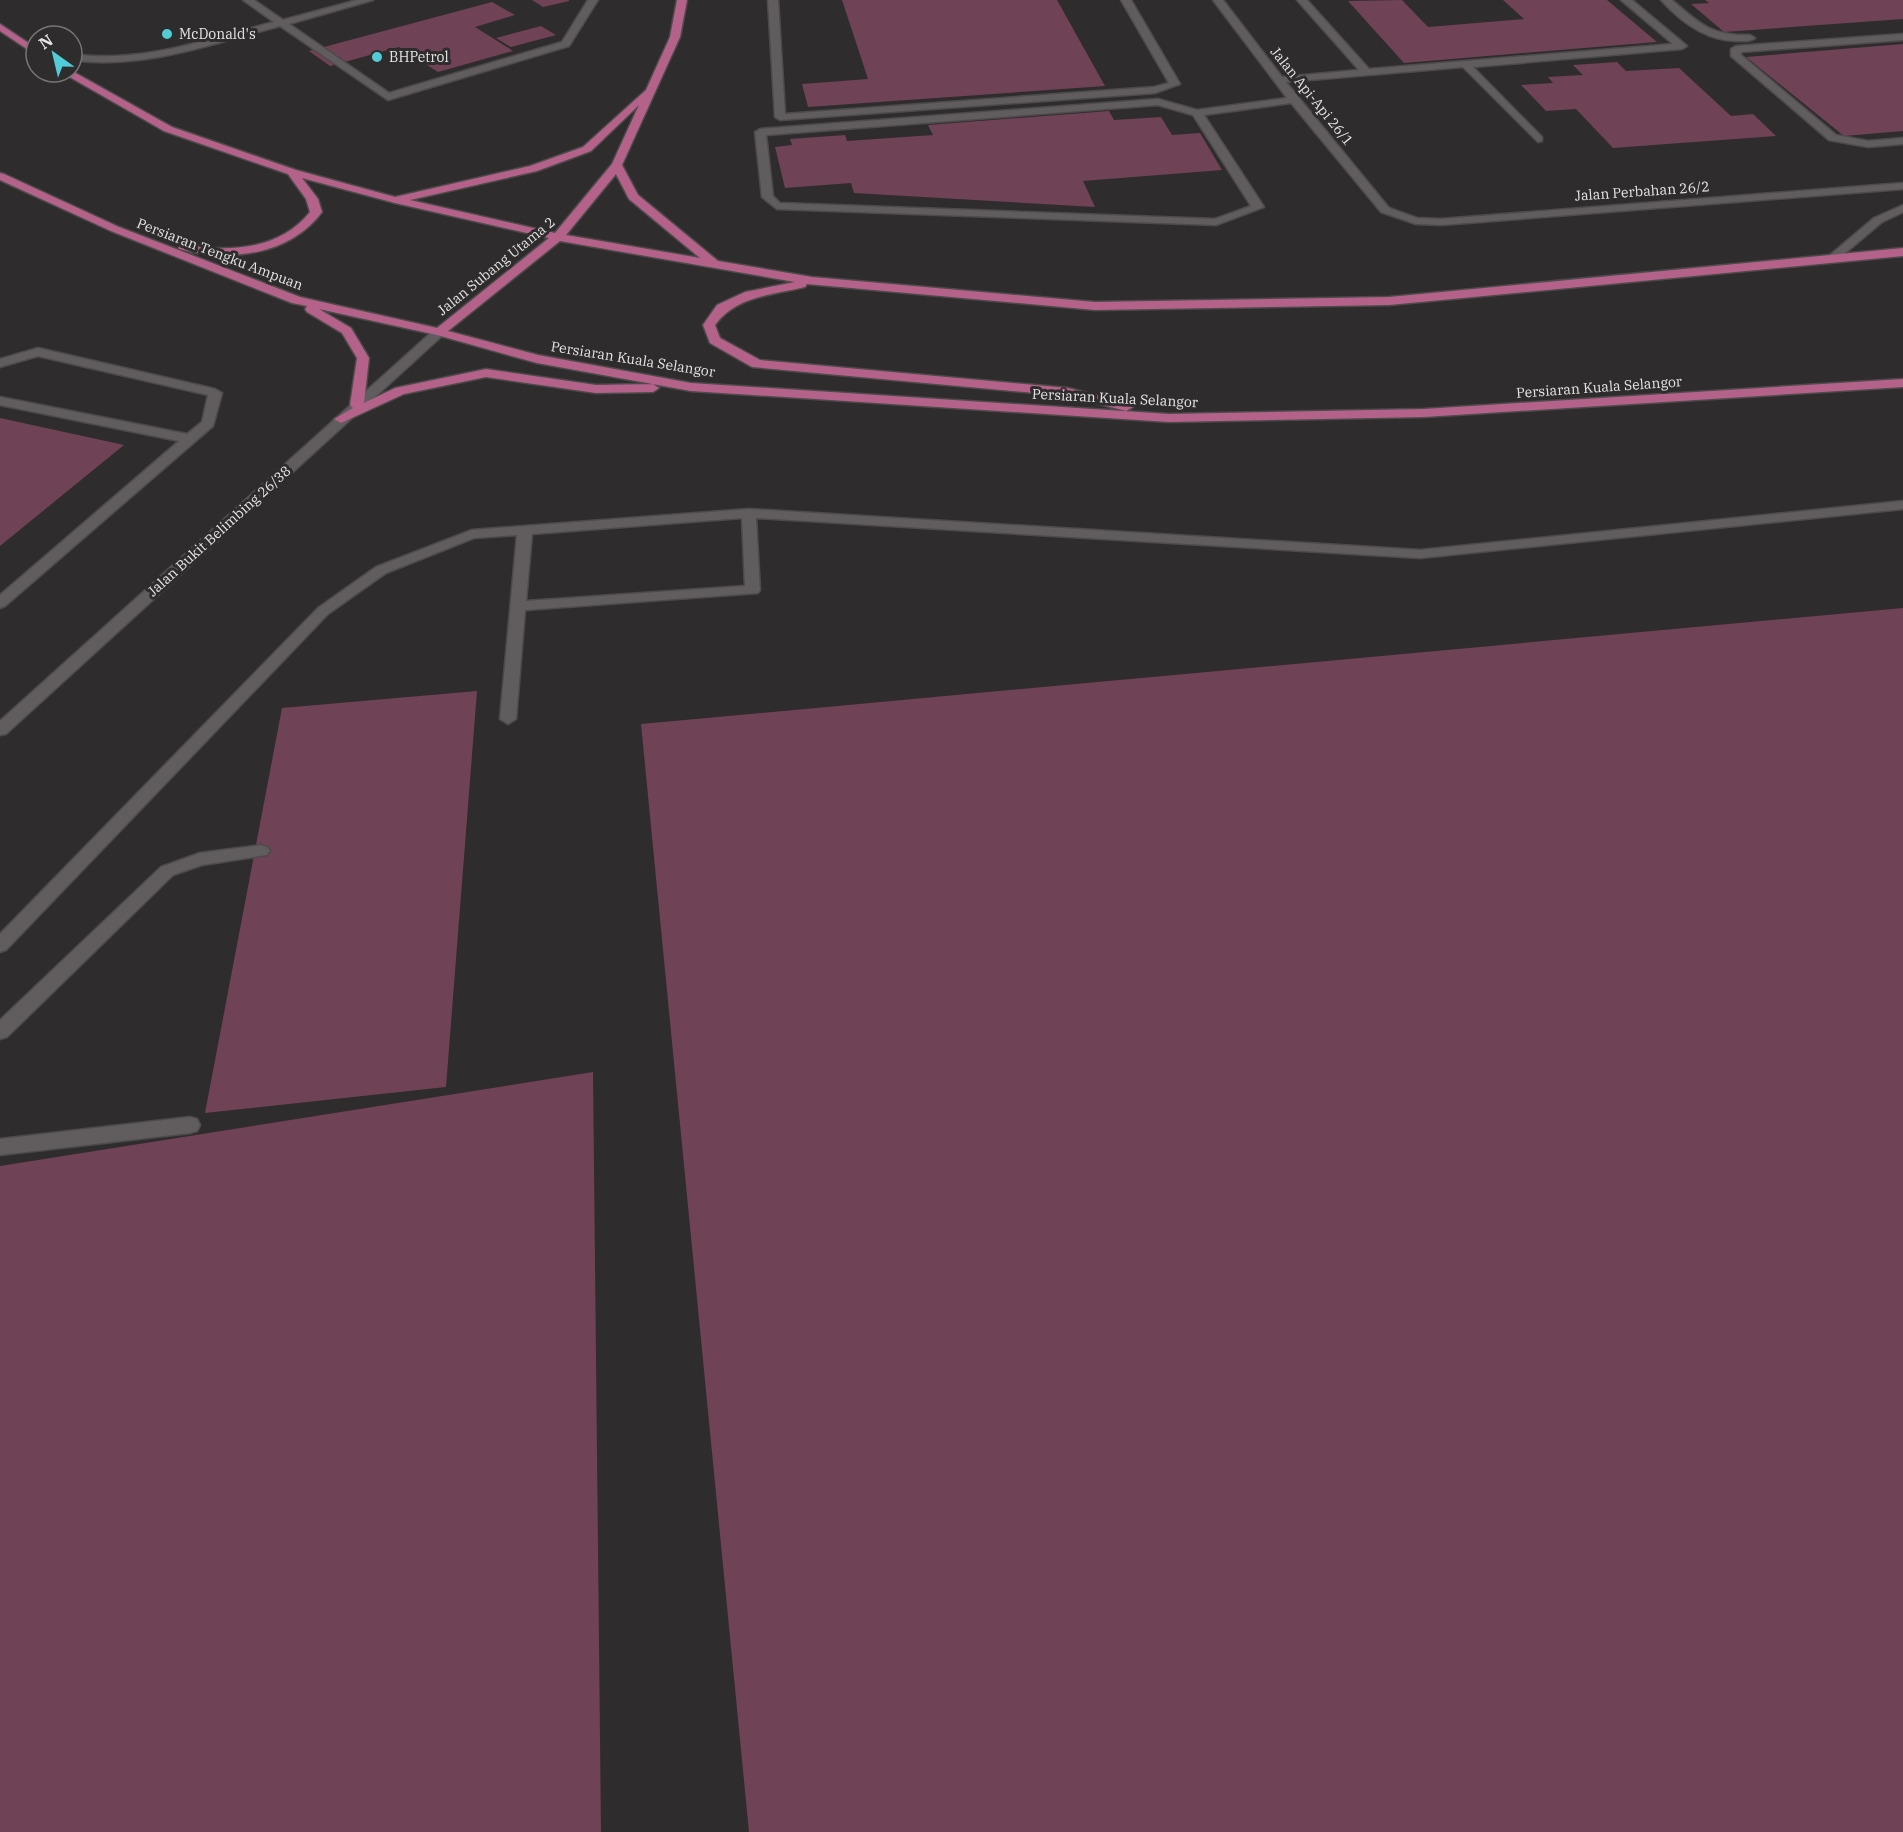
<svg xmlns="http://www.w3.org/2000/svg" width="1903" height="1832" viewBox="0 0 1903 1832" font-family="'IBM Plex Serif',serif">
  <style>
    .building { fill: #6f4255 }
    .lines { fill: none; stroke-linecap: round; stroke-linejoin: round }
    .minor-casing { stroke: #4d4a4b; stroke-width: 3 }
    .major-casing { stroke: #4d4a4b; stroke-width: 3 }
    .minor { fill: #615d5e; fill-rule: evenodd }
    .major { fill: #b46289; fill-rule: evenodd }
    .poi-dot { fill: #52ccd6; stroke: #2f2c2d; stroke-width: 2 }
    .labels { text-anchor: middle; stroke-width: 6; stroke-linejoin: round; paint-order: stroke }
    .far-poi-label { font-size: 14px; fill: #e6e3e4; stroke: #2f2c2d; text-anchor: start }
    .far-street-label { font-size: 14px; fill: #e6e3e4; stroke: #2f2c2d }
  </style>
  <rect width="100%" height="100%" fill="#2f2c2d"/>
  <path class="building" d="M532,0H569V1L543,7Z
    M842,0H1057L1105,86L808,107L802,84L868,79Z
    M1402,0L1428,27L1524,19L1503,0H1607L1657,42L1404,63L1348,1Z
    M1705,0H1903V19L1724,32L1691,4L1709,3Z
    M492,2L515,15L475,27L513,51L438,72L399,47L330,66L309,51Z
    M541,26L556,35L511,47L496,38Z
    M1903,44V131L1844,136L1746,57Z
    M1617,62L1626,71L1679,68L1731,116L1753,114L1776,136L1613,148L1576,109L1546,111L1521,85L1553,83L1548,77L1583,75L1573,65Z
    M1109,111L1114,120L1161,117L1172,135L1200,133L1222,170L1083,181L1095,207L854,193L851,183L785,188L775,147L792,145L790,139L845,135L847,141L933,135L928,125Z
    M0,418L124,445L0,546Z
    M1903,608V1832H749L641,724Z
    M477,691L446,1087L205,1113L282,708Z
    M593,1072L601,1832H0V1166Z"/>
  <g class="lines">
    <g class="minor-casing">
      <path id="minor" d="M243,0H254L283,20L357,0H373L289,24L389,93L562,42L588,0H598L569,46L388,100L280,26C212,44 143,70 72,60V54C141,64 207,39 274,22Z
        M768,0H778L785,114L1154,87L1169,83L1121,0H1131L1180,84L1155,93L780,120L775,117Z
        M1213,0H1223L1282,77L1359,70L1297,0H1307L1369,69L1673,44L1621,0H1632L1687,46L1682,49L1473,67L1542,137V141L1538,142L1463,67L1286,82L1389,208L1417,218L1441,219L1903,183V189L1441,225L1416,224L1381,212L1291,103L1204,115L1264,207L1216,225L777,209L762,197L755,132L760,129L1158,99L1197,110L1287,98ZM1158,105L1193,115L1251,206L1215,219L780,203L773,196L766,135Z
        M1661,0H1672C1700,24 1711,36 1750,35L1755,38C1750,42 1744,41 1737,41C1706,41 1681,22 1661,0Z
        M1903,34V40L1741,52V55L1836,135L1868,141L1903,138V144L1868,147L1829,140L1731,56V49L1736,46Z
        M1903,205V212L1882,222L1837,260H1829V256L1874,218Z
        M439,328L445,332L443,335L6,734L0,735V721L435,329Z
        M38,348L215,389L222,393L213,426L5,606L0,608V595L179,441L0,405V397L187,434L202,422L208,395L38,356L0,367V359Z
        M1903,501V509L1420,558L756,518L760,590L758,593L525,610L516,719L508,724L500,719L517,535L474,538L386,573L328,614L6,950L0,952V934L318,608L376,567L472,530L749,509L1420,550ZM742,518L745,586L526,601L532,534Z
        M261,845L267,847L270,851L267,855L202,865L173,875L7,1037L0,1039V1020L161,867L200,853Z
        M190,1117L197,1119L200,1125L197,1131L190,1133L0,1155V1139Z"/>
    </g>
    <g class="major-casing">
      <path id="major" d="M677,0H687L680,37L622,165L638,195L718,261L812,277L1095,302L1389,297L1903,248V256L1389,305L1095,310L807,284L805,287C772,295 736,296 715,325L720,338L760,360L1068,388L1131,404L1133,407L1126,411L1068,396L752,367L710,343L703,325L717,305L745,292L795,282L560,241L448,331L538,355L691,383L1169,414L1424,409L1903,379V387L1424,417L1169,422L691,391L537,363L437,335L319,309L351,328L369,358L364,403L395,388L486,369L596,385L653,384L659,388L653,392L596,393L486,377L404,394L341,423L334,419L353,408L350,405L357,358L342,333L307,312L305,309L307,306L292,303L111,231L0,180V173L4,174L119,227L300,297L437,328L549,238L395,203L302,178L318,199L322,212C289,256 229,262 179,249V245L183,244C228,253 280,250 310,212L306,199L288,174L164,131L61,72L72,71L172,127L296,170L395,197L530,166L583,147L646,90L670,37ZM639,105L612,164L555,233L410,200L537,171L591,151ZM616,174L629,199L700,258L566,235Z
        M0,24L36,48V55L0,31Z"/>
    </g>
    <use href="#minor" class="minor"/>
    <use href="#major" class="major"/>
  </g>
  <g class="poi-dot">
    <circle cx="167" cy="34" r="6"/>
    <circle cx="377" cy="57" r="6"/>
  </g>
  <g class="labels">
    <g class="far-poi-label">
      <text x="179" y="39">McDonald's</text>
      <text x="389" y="62">BHPetrol</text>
    </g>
    <g class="far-street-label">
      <text transform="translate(1312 96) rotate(51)" y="5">Jalan Api-Api 26/1</text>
      <text transform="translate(1642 191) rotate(-4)" y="5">Jalan Perbahan 26/2</text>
      <text transform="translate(220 254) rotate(21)" y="5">Persiaran Tengku Ampuan</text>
      <text transform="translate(496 266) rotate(-39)" y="5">Jalan Subang Utama 2</text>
      <text transform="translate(633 359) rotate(9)" y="5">Persiaran Kuala Selangor</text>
      <text transform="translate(1599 387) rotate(-4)" y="5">Persiaran Kuala Selangor</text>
      <text transform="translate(1115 398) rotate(3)" y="5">Persiaran Kuala Selangor</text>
      <text transform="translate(219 531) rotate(-42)" y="5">Jalan Bukit Belimbing 26/38</text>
    </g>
  </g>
  <g transform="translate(54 54) rotate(326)"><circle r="28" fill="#2f2c2d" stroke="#787576" stroke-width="1.5"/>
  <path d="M0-4.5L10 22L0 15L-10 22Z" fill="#52ccd6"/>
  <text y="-9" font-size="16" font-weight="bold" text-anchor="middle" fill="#e6e3e4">N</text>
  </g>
</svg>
